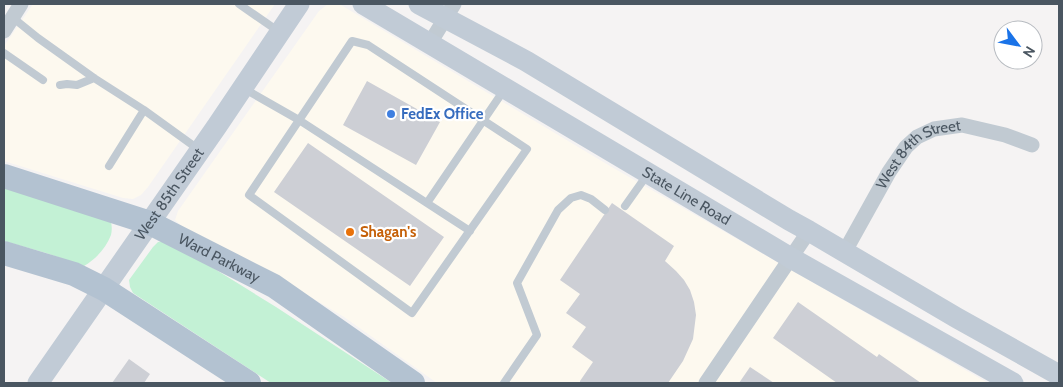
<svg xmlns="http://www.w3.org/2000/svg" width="1063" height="387" viewBox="0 0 1063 387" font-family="Cabin,sans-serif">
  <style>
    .commercial { fill: #fdf9ef }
    .green { fill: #c3f1d5 }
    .building { fill: #cdcfd5 }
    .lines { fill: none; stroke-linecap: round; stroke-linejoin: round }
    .lane { stroke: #c1cad2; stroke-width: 8 }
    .street { stroke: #c1cad2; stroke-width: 15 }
    .secondary { stroke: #c1cbd6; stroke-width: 21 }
    .primary { stroke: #b3c2d1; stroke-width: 24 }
    .shop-dot { fill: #3f7fe0; stroke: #fff; stroke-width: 2 }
    .food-dot { fill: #e8710a; stroke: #fff; stroke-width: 2 }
    .labels { text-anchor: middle; stroke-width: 4.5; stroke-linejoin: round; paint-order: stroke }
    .shop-label { font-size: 15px; font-weight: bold; fill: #366cbe; stroke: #fff; text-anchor: start }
    .street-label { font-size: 15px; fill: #4a5661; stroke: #fff }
    .food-label { font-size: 15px; font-weight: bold; fill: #c56008; stroke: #fff; text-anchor: start }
  </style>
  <rect width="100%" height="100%" fill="#f5f3f3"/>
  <path class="commercial" d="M33,4H275L148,187L141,195L133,199L123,198L4,161V46Z
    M328,4L341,5L610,166L988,383H437L344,317L279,278L184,228L175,220L178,211L319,11Z"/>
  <path class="green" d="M4,184L111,222C112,226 112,231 111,235C106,248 96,259 84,266L46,253L4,241Z
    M164,241L171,242L276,307L392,383H271L133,293L130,287L129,280L153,247L158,242Z"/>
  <path class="building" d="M367,81L440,122L416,165L343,125Z
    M308,143L444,237L410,286L274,192Z
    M612,203L674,246L665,261L676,271L684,280L690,290L694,302L696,315L693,339L683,361L668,383H580V381L593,362L572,347L586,327L566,313L580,294L560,280Z
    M798,302L877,357L879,354L921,383H837L773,338Z
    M129,359L150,374L144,383H112Z
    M750,367L774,383H739Z"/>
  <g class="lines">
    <path class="lane" d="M239,4L278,31
      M12,17L38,38L94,78L144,110L198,149
      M352,41L368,45L527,149L412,313L249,195Z
      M4,53L43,80
      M60,85L67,84L77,85L94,78
      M243,88L299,120L470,231
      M109,166L144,110
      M427,203L504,90
      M625,206L647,175
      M504,383L537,335L517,283L558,210L571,198L581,195L591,199L605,210"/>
    <g class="street">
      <path d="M4,31L21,4"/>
      <path d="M430,43L454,4"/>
      <path id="s1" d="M844,253L889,172L906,147L917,137L934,129L962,125L1005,135L1032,145"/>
      <path d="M706,383L809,231"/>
    </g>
    <g class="secondary">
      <path id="s2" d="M363,4L791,258L1013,383"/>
      <path d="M419,4L526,61L789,220L809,231L957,318L1059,375"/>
      <path id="s3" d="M38,383L217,126L299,4"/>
    </g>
    <g class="primary">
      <path id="s4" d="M4,176L150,223L274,286L413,383"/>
      <path d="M4,253L74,274L104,289L249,383"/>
    </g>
  </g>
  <circle class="shop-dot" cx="391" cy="114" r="5"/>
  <circle class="food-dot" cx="350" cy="232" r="5"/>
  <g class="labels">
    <g class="shop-label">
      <text x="401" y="119">FedEx Office</text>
    </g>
    <g class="street-label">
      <text dy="5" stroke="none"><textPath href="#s1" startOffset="129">West 84th Street</textPath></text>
      <text dy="5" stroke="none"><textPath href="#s3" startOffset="230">West 85th Street</textPath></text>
      <text dy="5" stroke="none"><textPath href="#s2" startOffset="376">State Line Road</textPath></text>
      <text dy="5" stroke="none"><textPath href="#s4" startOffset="231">Ward Parkway</textPath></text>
    </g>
    <g class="food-label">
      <text x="360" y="237">Shagan's</text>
    </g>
  </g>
  <rect width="1063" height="387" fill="none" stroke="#4a5661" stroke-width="10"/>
  <g transform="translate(1018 45) rotate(122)"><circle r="24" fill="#ffffff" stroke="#b7bbc0"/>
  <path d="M0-4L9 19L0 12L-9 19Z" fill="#1a73e8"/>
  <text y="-8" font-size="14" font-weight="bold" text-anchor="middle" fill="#4a5661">N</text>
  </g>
</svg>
